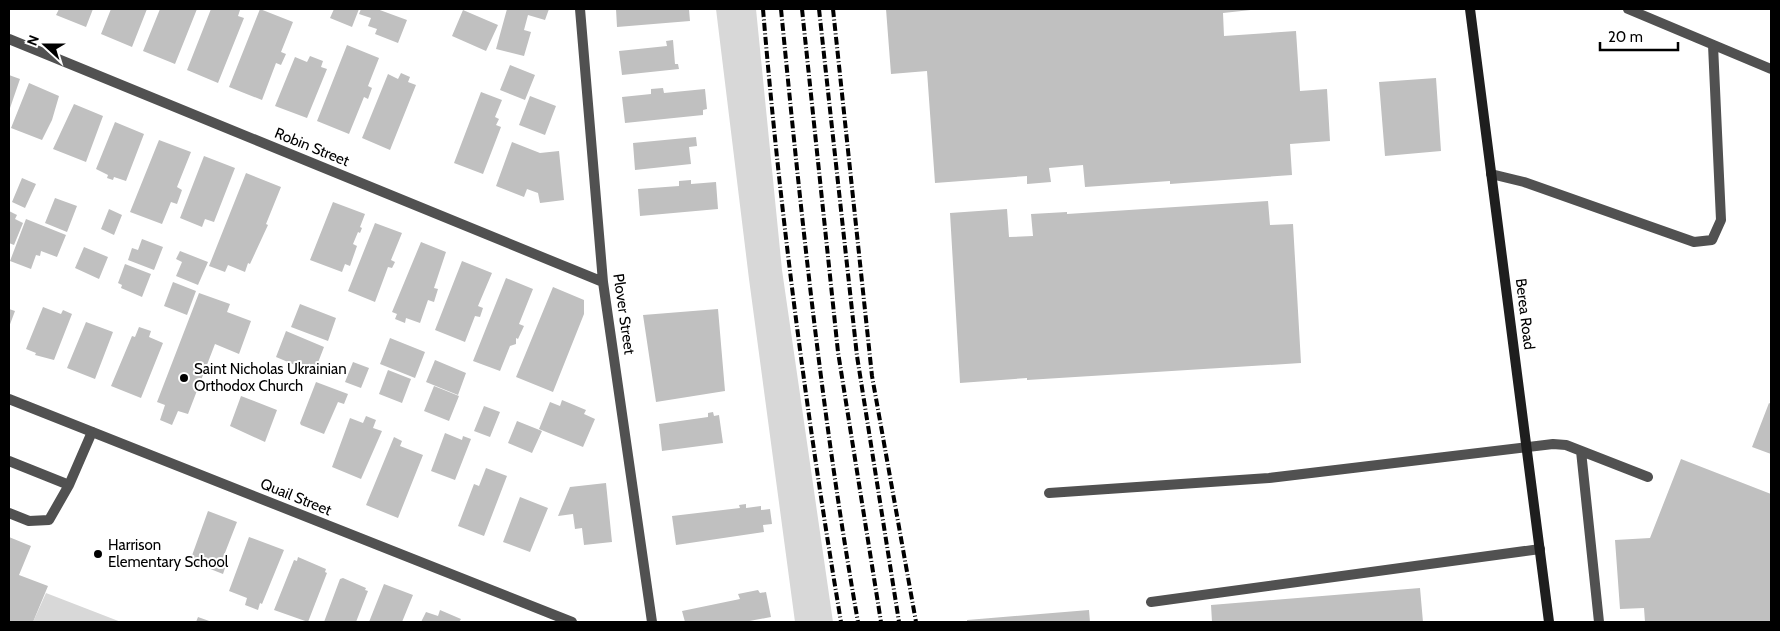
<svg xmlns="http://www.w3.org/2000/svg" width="1780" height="631" viewBox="0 0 1780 631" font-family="Cabin,sans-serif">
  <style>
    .green { fill: #d8d8d8 }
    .building { fill: #c0c0c0 }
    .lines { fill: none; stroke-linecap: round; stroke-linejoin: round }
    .service { stroke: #515151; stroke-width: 10 }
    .minor { stroke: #515151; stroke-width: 10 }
    .secondary { stroke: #1e1e1e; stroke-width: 10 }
    .rail { stroke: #000; stroke-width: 4; stroke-dasharray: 8 2.5 1 2.5; stroke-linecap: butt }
    .poi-dot { fill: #000; stroke: #fff; stroke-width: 2 }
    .labels { text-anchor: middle; stroke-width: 4; stroke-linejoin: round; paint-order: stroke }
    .street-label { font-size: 15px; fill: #000; stroke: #fff }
    .poi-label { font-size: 15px; fill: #000; stroke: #fff; text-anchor: start }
  </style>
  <rect width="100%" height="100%" fill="#fff"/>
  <path class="green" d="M716,9H756L782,270L833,622H795L749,279Z
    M46,593L121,622H33Z"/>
  <path class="building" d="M59,9H93L86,27L56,15Z
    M111,9H147L132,47L101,34Z
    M160,9H197L175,64L143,51Z
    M211,9H235L240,10L238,16L244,18L218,83L187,70Z
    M260,9L293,22L281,52L286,54L281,65L276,63L262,100L229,87Z
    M334,9H359L352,27L330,18Z
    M361,9H377L407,20L398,43L375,34L377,29L368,26L371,18L359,14Z
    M507,9H549L545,20L528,15L524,30L531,32L524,56L496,49Z
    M616,9H689L690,21L617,27Z
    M886,9H1260L1223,13L1224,36L1296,31L1300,91L1327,89L1330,141L1290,144L1292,175L1170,184V181L1085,187L1083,165L1049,168L1051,182L1027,184V176L935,183L927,71L891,74Z
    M463,10L498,25L486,51L452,36Z
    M673,40L675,64H678L679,69L622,75L619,51L667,46L666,41Z
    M347,45L379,58L368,86L372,88L368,99L364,97L349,134L317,121Z
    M310,56L323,61L321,67L327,69L307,118L275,106L295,57L307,62Z
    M510,65L535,75L525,100L500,90Z
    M401,73L410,77L408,82L416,85L390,150L362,138L388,74L398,79Z
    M9,75L20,79L9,111Z
    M1436,78L1441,151L1385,156L1379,82Z
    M29,83L59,96L52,120L42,140L11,128Z
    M663,88L664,93L705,89L707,109L703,110V115L625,123L622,97L651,94V89Z
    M481,92L502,100L495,117L499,119L496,125L501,127L483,174L454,163Z
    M530,96L556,106L545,135L519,125Z
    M74,104L103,116L86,162L53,149Z
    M115,122L144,134L126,181L114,177L113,180L107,178L108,175L96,169Z
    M696,137L697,146L689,147L691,164L635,170L633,143Z
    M159,140L191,152L177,187L182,190L177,204L171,202L162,224L130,212Z
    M512,142L540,153L559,151L564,200L540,203L538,193L527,189L524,197L496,186Z
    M204,156L235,168L214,222L205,219L202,227L180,218Z
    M246,173L281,187L266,224L268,225L250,264L248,263L245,272L228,265L225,272L209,266Z
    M22,178L36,184L25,208L12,202Z
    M691,180V184L716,182L718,209L640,216L638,189L679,186V181Z
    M55,198L77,206L67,232L45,223Z
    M1268,201L1270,225L1293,224L1301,363L1027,380V378L960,383L950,213L1007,209L1009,237L1033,236L1031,214L1067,212V214Z
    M333,202L365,214L360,227L362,228L360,233L358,232L353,244L357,246L350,266L345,264L342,272L310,260Z
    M109,209L122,215L114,235L101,229Z
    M9,211L17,215L15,219L23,223L14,245L9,243Z
    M26,219L66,235L57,257L41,251L40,256L36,255L31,269L10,261Z
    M375,223L402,233L391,260L395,262L392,268L388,267L375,302L348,291Z
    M142,239L163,247L154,270L128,260L132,248L138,250Z
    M421,242L446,252L434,288L438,289L434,302L428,300L420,323L406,318L405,323L395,319L397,314L392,312Z
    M84,247L108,257L99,279L75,268Z
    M180,251L208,262L198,285L176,276L182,262L176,259Z
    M462,261L492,273L478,306L483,308L480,317L475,316L465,342L435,330Z
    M125,264L151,274L142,297L121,288L122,285L118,283Z
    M506,278L533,289L519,324L524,326L518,339L516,338V344L510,346L500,371L473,361Z
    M173,282L196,291L187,315L164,306Z
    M553,287L584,300V314L553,392L516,377Z
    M199,293L230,304L227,312L251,321L239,354L215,344L188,414L178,411L172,425L160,420L165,405L157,402Z
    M300,304L336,318L328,341L291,327Z
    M43,307L61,314L63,310L72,314L54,360L35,355L36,353L26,349Z
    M9,309L15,311L9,327Z
    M718,309L725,391L656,402L643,315Z
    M86,322L113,332L95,379L67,368Z
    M139,327L151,331L149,337L163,343L141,398L111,386L132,336L135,337Z
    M286,331L324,347L314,373L276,357Z
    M390,338L425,352L415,378L380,364Z
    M435,360L466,373L458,395L426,382Z
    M353,362L369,368L361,388L345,382Z
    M388,370L411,379L402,403L379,394Z
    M316,382L348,394L344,404L338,402L324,434L301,425L300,423Z
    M434,386L459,396L449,421L424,411Z
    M241,396L277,410L265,442L230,426Z
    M562,400L586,410L584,414L595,419L583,447L539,429L550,402L560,406Z
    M1769,403L1771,404V454L1752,447Z
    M484,406L500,412L490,437L474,431Z
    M713,412L714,416L719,415L723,443L662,451L659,424L708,417V413Z
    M366,416L376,420L373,428L382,431L361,479L332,467L350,418L363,423Z
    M517,421L542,431L532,453L508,443Z
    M445,433L462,440L463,436L471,439L455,480L431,471Z
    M394,437L402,441L400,446L423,455L398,518L366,505Z
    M1681,459L1771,494V622H1645L1644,608L1620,609L1615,540L1650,538Z
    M486,468L507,476L484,536L458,526L474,484L479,486Z
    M606,483L612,542L584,545L582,528L575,529L573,514L558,516L570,487Z
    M520,497L548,508L530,552L503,542Z
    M746,504V508L761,506V510L770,509L772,524L763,525L764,532L676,545L672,516L740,508L739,505Z
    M208,511L237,522L221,563L226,565L223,574L190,561Z
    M9,537L31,546L19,575L48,586L33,622H9Z
    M249,537L284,550L262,604L260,603L258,610L245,605L247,598L229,591Z
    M298,557L326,569L325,572L327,573L308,622L274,610L294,560L297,561Z
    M343,578L366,588L365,590L368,591L356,622H324L340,579Z
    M384,584L413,595L402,622H369Z
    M1420,588L1423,622H1212L1211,605Z
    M758,590L760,593L766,592L771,617L744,622H685L682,611L740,599L738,594Z
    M440,610L461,619L459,622H421L426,612L438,616Z
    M1089,610L1090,622H967V620Z
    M198,617L212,622H196Z"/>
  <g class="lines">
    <path class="service" d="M1628,9L1771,69
      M1491,174L1524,182L1694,242L1712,240L1721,220L1713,45
      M1581,451L1599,622
      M9,461L69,485
      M1049,493L1269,478L1553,444L1566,445L1648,477
      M9,513L29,521L49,520L69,485L92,432
      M1151,602L1540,549"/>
    <path class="minor" d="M580,9L603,282L652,622
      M9,39L603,282
      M9,399L572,622"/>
    <path class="secondary" d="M1470,9L1549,622"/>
    <path class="rail" d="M763,9C780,214 807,419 841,622
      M781,9C801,214 822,419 858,622
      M802,9L838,352L881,622
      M819,9L857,356L899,622
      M833,9L872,376L916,622"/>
  </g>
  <g class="poi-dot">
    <circle cx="184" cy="378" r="5"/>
    <circle cx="98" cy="554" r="5"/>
  </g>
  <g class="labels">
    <g class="street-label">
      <text transform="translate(312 147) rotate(22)" y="5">Robin Street</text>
      <text transform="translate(624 314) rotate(82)" y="5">Plover Street</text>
      <text transform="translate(1525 314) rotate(83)" y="5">Berea Road</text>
      <text transform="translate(296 497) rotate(22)" y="5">Quail Street</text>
    </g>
    <g class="poi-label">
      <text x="194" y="374">Saint Nicholas Ukrainian<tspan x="194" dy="17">Orthodox Church</tspan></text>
      <text x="108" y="550">Harrison<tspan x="108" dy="17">Elementary School</tspan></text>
    </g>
  </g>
  <rect width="1780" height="631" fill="none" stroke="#000000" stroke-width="20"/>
  <g transform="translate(45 45) rotate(291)" stroke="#ffffff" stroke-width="4" paint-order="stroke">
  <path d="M0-4L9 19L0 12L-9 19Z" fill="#000000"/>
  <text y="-8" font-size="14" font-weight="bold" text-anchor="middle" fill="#000000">N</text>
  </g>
  <path d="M1600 42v8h78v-8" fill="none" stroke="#000000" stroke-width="2.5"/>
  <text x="1608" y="42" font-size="15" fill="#000000" stroke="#ffffff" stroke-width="4" paint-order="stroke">20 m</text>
</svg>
